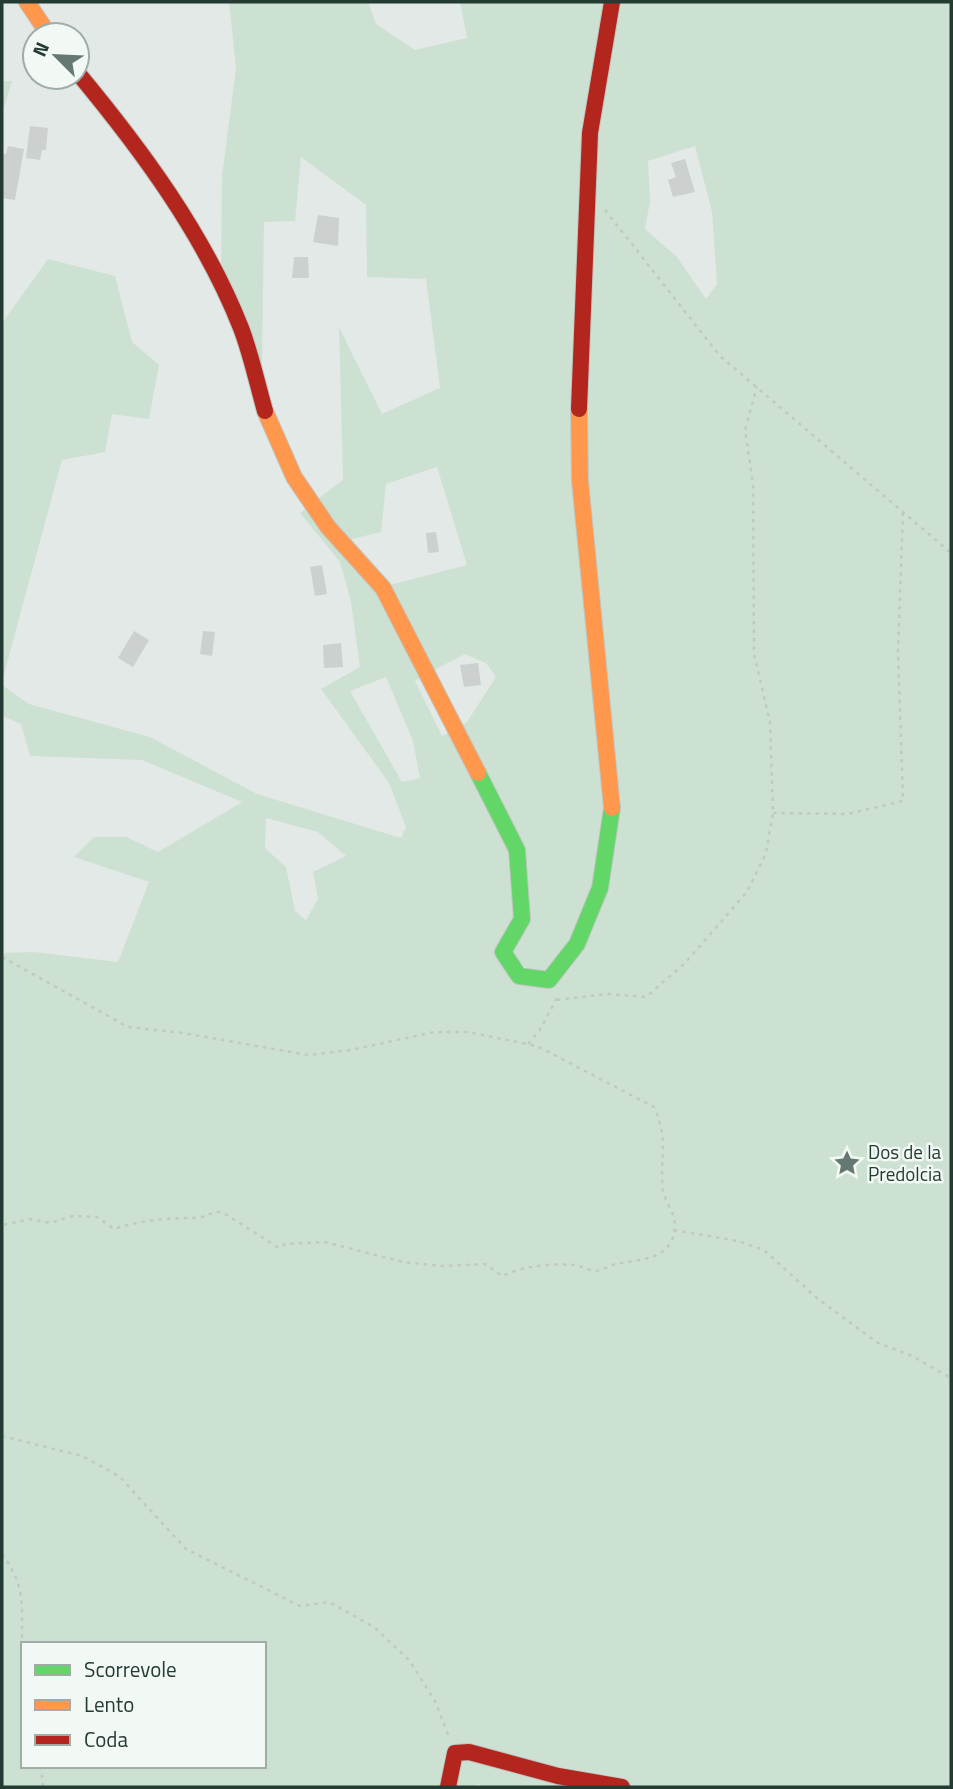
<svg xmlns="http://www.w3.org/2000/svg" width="953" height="1789" viewBox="0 0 953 1789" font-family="'Titillium Web',sans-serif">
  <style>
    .green { fill: #cde1d2; fill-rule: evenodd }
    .building { fill: #ccd1cf }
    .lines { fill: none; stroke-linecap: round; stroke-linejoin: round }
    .fast-casing { stroke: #c0c6c3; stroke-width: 18 }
    .slow-casing { stroke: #c0c6c3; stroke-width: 18 }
    .jam-casing { stroke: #c0c6c3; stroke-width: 18 }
    .path { stroke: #c0c9c4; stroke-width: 2.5; stroke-dasharray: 3.5 5; stroke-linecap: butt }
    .fast { stroke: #63d668; stroke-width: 16 }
    .slow { stroke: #ff974d; stroke-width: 16 }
    .jam { stroke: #b3261e; stroke-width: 16 }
    .labels { text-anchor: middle; stroke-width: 5; stroke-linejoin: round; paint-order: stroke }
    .poi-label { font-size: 19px; fill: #233b33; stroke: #f2f8f4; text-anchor: start }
  </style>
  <rect width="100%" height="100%" fill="#e3e9e6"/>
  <path class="green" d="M229,2H368L376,24L415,50L467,38L460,2H610L578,361L611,817L599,887L548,977L520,974L506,952L524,919L518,849L456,729L467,722L496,677L486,663L465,654L428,673L386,586L467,565L437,467L386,484L381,532L344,541L312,503L343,480L339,327L382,414L440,388L426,279L367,277L366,205L301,157L295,221L264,222L262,370L221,279L222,176L236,68Z
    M614,2H951V1787H482L479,1784L475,1787H2V953L34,952L118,962L149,882L74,857L94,837H126L158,852L242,802L142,760L30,756L21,724L2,716V685L29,704L150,737L257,794L401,838L406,827L389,783L321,689L360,667L351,602L340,562L300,513L309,506L378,588L423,676L415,681L442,736L452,731L515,851L520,918L501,952L550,982L578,945L615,817L583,481L591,189ZM695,146L712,212L717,284L706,299L677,257L645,229L650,201L648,161ZM386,677L413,741L420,778L402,782L350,691ZM266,818L318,832L346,856L313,872L318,899L306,920L295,911L286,867L265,848ZM23,1644H264V1766H23Z
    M2,81H12L2,114Z
    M48,259L115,276L132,342L159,365L149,419L112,414L105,452L62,460L2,682V323Z"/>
  <path class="building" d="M30,126L48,128L46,150H42L40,160L26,158Z
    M8,146L24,149L15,200L2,198V154H6Z
    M685,159L695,192L673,197L668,180L676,177L671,163Z
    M318,215L339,218L338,246L313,242Z
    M294,257H308L309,278H292Z
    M436,532L439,552L428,553L426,533Z
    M322,565L327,594L315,596L310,567Z
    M134,631L149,640L133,667L118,658Z
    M203,631L215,632L212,656L200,654Z
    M341,643L343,667L324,668L323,645Z
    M478,663L481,685L464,687L460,665Z"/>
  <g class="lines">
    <g class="fast-casing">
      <path id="fast" d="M478,773L517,850L522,919L503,952L519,976L549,980L577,944L600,888L612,808"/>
    </g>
    <g class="slow-casing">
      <path id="slow" d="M27,2L49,35
        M579,409L580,481L612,808
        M265,411L294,477L328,527L383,588L478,773"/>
    </g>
    <g class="jam-casing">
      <path id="jam" d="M77,72C141,149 204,234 241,328C251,354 257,383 265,411
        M579,409L590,133L612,2
        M448,1787L455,1753L469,1752L558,1776L622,1787"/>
    </g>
    <path class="path" d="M605,210L720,356L951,553
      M773,813L847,814L903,801L898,651L903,512
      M2,957L128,1027L183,1033L308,1055L351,1050L434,1032H468L537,1046L654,1107C670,1144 659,1155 663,1190C665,1202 675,1213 675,1225C674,1260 642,1259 616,1264C610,1265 603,1270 596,1271C589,1271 582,1266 575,1265C552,1263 523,1266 502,1276L485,1264L442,1266L403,1262L325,1242L285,1244L279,1248L222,1212C211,1211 205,1218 196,1218C169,1218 140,1220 114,1229L97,1217L73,1216L50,1223L31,1219L2,1225
      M557,1000L607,994L646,997L685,963L747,892L766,853L773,813L770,722L754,654L753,483L745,430L757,386
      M528,1044L540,1030L559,994
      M674,1230L738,1241L764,1250L818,1299L878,1343L912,1356L951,1378
      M2,1436L82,1456L119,1476L186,1549L300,1606L329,1602L374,1627L409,1660L435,1701L449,1737
      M2,1554C30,1592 19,1611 23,1655
      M41,1766L43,1787"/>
    <use href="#fast" class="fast"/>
    <use href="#slow" class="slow"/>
    <use href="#jam" class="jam"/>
  </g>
  <defs>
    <g id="sight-bare" transform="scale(2.1)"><path d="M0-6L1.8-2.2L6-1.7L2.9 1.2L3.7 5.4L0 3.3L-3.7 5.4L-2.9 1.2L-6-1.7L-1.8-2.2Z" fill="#667872" stroke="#f2f8f4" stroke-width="2.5" paint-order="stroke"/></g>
  </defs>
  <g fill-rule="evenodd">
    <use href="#sight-bare" x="847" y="1163"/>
  </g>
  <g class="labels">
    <g class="poi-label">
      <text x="868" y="1159">Dos de la<tspan x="868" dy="22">Predolcia</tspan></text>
    </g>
  </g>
  <rect width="953" height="1789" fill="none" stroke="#233b33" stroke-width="7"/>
  <rect x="21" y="1642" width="245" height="126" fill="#f2f8f4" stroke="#9faca7" stroke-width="2"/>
  <rect x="35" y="1665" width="35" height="10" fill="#63d668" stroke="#9faca7" stroke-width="2"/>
  <text x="84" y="1677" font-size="21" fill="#233b33">Scorrevole</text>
  <rect x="35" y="1700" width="35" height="10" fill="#ff974d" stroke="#9faca7" stroke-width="2"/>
  <text x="84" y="1712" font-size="21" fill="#233b33">Lento</text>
  <rect x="35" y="1735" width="35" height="10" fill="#b3261e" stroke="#9faca7" stroke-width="2"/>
  <text x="84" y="1747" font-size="21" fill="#233b33">Coda</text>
  <g transform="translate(56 56) rotate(294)"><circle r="33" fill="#f2f8f4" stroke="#9faca7" stroke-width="2"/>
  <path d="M0-5L12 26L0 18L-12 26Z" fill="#667872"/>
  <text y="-10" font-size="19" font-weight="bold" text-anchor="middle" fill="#233b33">N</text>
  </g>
</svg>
